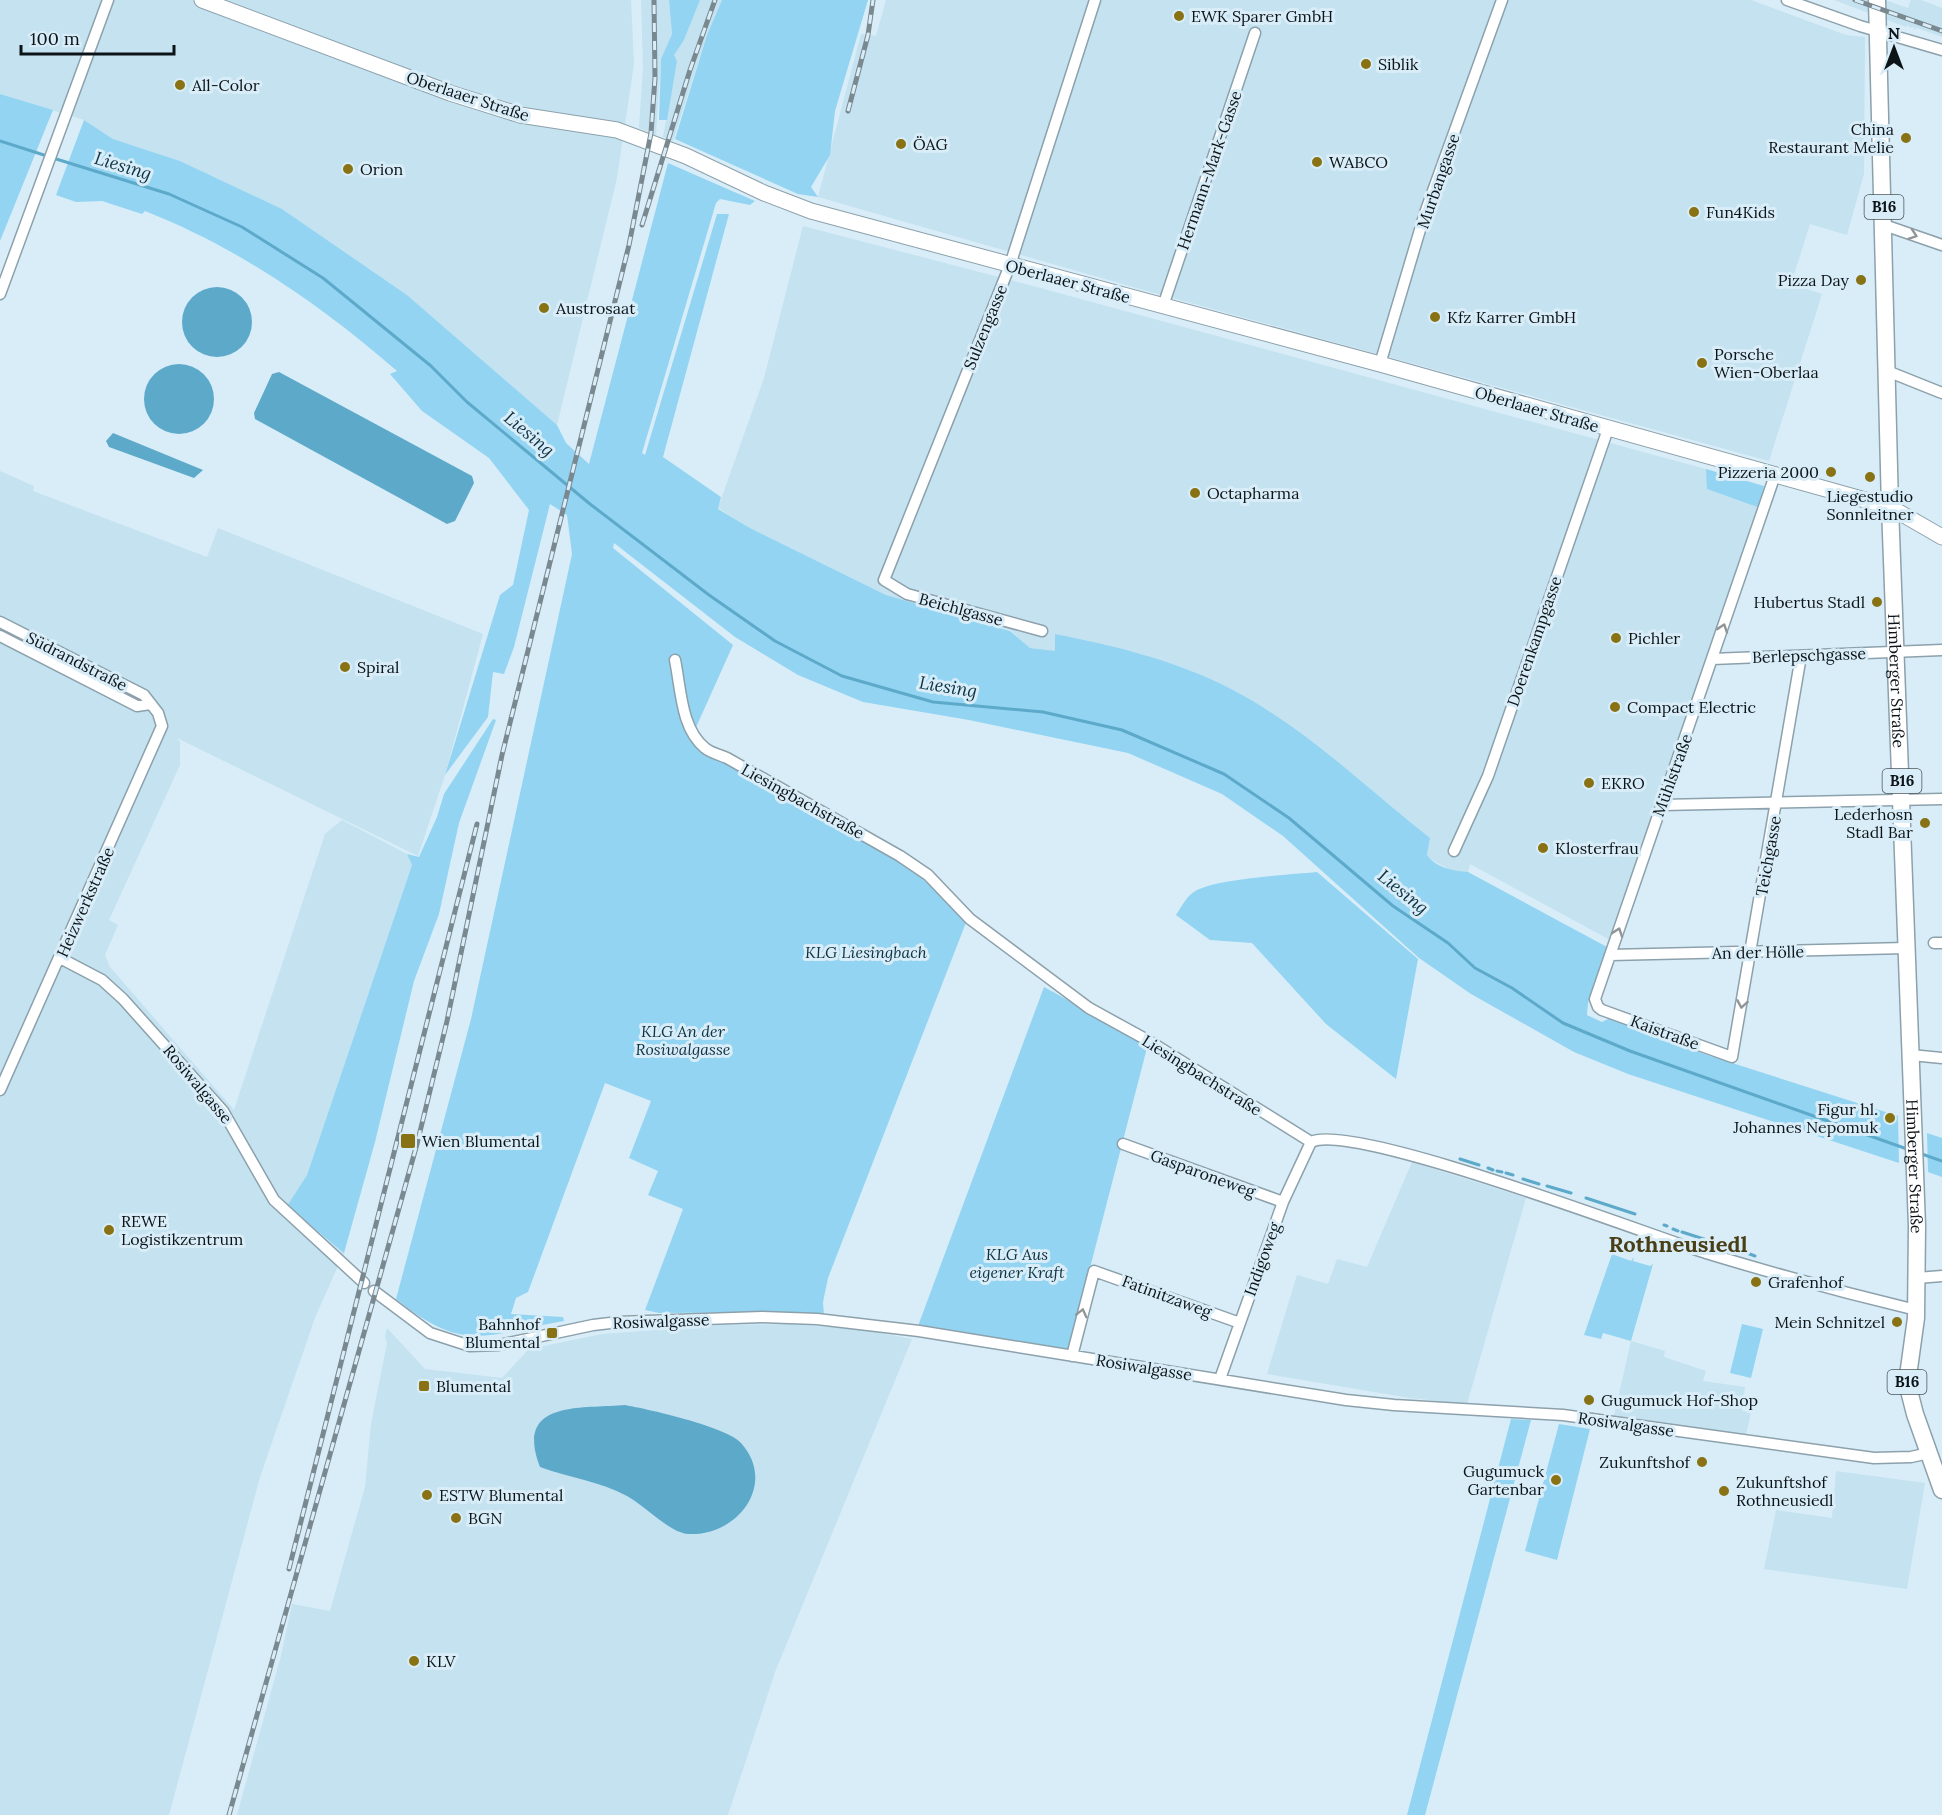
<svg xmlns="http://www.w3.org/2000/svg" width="1942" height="1815" viewBox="0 0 1942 1815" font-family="Lora,serif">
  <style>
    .built { fill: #c4e2f0 }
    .green { fill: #93d4f2 }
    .water { fill: #5da9ca }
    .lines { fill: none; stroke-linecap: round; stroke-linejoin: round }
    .stream { stroke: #5da9ca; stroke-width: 3 }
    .street-casing { stroke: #8ca1ab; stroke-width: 13 }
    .secondary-casing { stroke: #8ca1ab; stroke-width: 17 }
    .primary-casing { stroke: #8ca1ab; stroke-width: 19 }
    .street { stroke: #fff; stroke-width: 10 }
    .secondary { stroke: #fff; stroke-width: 15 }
    .primary { stroke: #fff; stroke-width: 16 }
    .rail-casing { stroke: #7a8890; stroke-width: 5 }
    .rail { stroke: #d8edf8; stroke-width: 3; stroke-dasharray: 9; stroke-linecap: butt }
    .oneway { stroke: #929597 }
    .poi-dot { fill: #887214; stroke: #d8edf8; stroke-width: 2 }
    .labels { text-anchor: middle; stroke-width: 6; stroke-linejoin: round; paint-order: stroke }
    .shield { fill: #d8edf8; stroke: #4a555b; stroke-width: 1.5 }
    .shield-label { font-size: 15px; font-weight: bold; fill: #0d1418 }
    .poi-label { font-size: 16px; fill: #0d1418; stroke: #d8edf8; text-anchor: start }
    .street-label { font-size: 16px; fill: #0d1418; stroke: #d8edf8 }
    .park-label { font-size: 16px; font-style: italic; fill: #0d3140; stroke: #d8edf8 }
    .water-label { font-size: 18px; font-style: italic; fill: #0e3241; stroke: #d8edf8 }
    .district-label { font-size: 22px; font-weight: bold; fill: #493e15; stroke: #d8edf8 }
  </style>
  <rect width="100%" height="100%" fill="#d8edf8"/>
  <path class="built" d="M0,0H631L634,64L617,178L557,425L407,295L282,209L180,161L113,139L84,120L0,94Z
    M641,0H669L672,34L661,59L656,135L639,128L643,68Z
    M700,0H722L707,35L673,141L663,137L677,61L673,56L684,40Z
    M886,0H1751L1846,35L1865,37L1864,174L1847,235L1810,224L1791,284L1822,294L1769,461L1147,291L818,197L861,34L876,36Z
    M1834,0H1885L1908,8L1911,0H1921L1942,8V37L1917,28L1915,30L1913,27L1910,28L1908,25L1906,27Z
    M803,226L1033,286L1713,471L1707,489L1758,507L1610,940L1470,864L1468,872L1456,873L1430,859L1427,855L1430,838L1351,773L1265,709L1233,690L1182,667L1056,634V652L1030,648L1010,630L886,595L750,528L718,508L764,378Z
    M0,471L34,486L33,491L207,557L218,528L483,634L445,775L418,856L177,738L180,742V765L109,920L118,925L105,955L110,967L234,1110L325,834L342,820L407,854L412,865L307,1175L287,1206L344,1253L316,1315L260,1477L169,1815H0Z
    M1412,1162L1526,1198L1467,1404L1410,1398L1267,1374L1297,1275L1328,1284L1337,1259L1367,1267Z
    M788,1324L859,1329L912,1339L775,1672L728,1815H237L281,1656L292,1604L330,1611L365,1487L371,1424L387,1343L385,1336L387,1328L425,1369L502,1378L529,1349L602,1334L721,1325Z
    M1631,1341L1665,1351L1664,1357L1706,1371L1703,1381L1745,1387L1742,1411L1751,1412L1746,1435L1614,1416Z
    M1836,1471L1925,1483L1907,1589L1764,1569L1776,1510L1832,1518Z"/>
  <path class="green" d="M669,0H700L684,40L674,55L677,61L667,120H659L661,59L672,34Z
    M722,0H868L835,111L830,155L811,187L818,197L798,194L675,139L707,35Z
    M0,94L53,110L0,241Z
    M84,120L113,139L180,161L282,209L407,295L557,425L566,443L589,464L668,163L755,201L750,205L720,199L716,203L642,453L645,455L717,214H729L663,457L721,497L718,509L750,528L886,595L1010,631L1030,648L1055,651V634C1116,646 1178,661 1233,690C1305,728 1367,788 1430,838L1427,855C1436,868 1454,871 1468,872L1607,947L1588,1003L1587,1015L1602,1022L1610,1018L1704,1054L1898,1116L1899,1163L1628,1074L1574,1052L1471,994L1419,958L1283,836L1222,794L1128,753L969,720L863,702L798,675L735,637L614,543L613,548L733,645L693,734L725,763L759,782L795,798L917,874L967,920L828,1278L823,1302L824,1316L781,1312L659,1313L645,1310L683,1209L648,1195L658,1171L629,1158L651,1101L605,1083L528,1292L516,1298L511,1314L563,1317L564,1321C485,1334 466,1355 396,1299L471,1019L572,554L567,515L550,504L514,647L504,674L493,672L488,717L445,775L500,595L513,585L529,510L489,458L422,411L390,374L397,371C321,305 239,248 145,211L142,214L102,201L76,202L56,195Z
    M1706,469L1764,486L1760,508L1707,489Z
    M493,719L496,720L459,823L439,914L414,981L375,1142L344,1253L287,1206L307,1175L412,865L407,854L419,857L437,817L444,794Z
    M1317,872L1418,959L1396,1079L1326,1024L1252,943L1210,940L1176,915C1182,906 1187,895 1197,890C1222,878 1288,875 1317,872Z
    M1044,987L1148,1044L1069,1349L918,1326Z
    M1927,1133L1942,1138V1177L1928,1172Z
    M1612,1254L1631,1261L1634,1257L1633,1261L1650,1266L1653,1264L1631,1341L1603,1333L1601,1339L1584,1335Z
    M1742,1324L1763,1329L1751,1378L1730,1373Z
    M1511,1419L1531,1420L1425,1815H1407Z
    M1559,1424L1590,1429L1557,1560L1525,1551Z"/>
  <path class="water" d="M182 322a35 35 0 1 1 70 0a35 35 0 1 1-70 0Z
    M144 399a35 35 0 1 1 70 0a35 35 0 1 1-70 0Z
    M279,372L472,476L474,483L455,521L447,524L255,419L254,413L272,374Z
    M113,433L203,470L194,478L109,447L106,441Z
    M625,1405C647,1409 728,1427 741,1443C778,1484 737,1537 688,1534C670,1533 644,1505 627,1496C600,1481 569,1478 540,1467C514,1400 580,1409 625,1405Z"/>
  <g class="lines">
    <path class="stream" d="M0,141L47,156
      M53,158L169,194L242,227L323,278L431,366L467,402L590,504L709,595L775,641L842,676L933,702L1043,712L1122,730L1224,774L1289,818L1393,906L1448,943L1475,968L1512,988L1563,1023L1630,1051L1907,1149
      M1919,1153L1942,1161
      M1460,1159L1479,1165
      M1488,1168L1493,1170
      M1497,1171L1502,1172
      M1506,1173L1513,1175
      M1523,1179L1539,1184
      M1547,1186L1571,1193
      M1586,1198L1635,1214
      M1664,1225L1667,1226
      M1673,1229L1678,1231
      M1682,1232L1713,1242
      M1722,1245L1731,1248
      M1747,1253L1755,1256"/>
    <g class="street-casing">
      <path id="street" d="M1787,0L1860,26L1942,50
        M1884,225L1942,245
        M0,294L108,0
        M1163,306L1255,33
        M1380,364L1425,213L1502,0
        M1887,371L1942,393
        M1775,475L1595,999L1598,1007L1602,1010L1732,1057L1801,656
        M0,622L144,695L158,713L162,726L0,1090
        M1042,631L907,594L884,580L1010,265L1095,0
        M0,636L137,706L150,704
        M1712,659L1942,650
        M675,660C681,689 681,729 705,748C711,753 720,755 727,758L900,856L928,875L970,919L1089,1008L1149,1041L1311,1142
        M1662,805L1942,799
        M1454,851L1488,776L1608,429
        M1934,943H1942
        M1610,955L1906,948
        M60,958L102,980L123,999L223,1111L274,1200L364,1283
        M1911,1055L1942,1058
        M1311,1142C1352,1121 1646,1234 1706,1253C1775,1274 1845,1293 1916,1310
        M1123,1144L1283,1202
        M1917,1278L1942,1276
        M374,1291L430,1333L470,1346L499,1345L593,1325L619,1322L762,1317L817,1319L919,1331L1346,1400L1394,1405L1563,1415L1874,1458L1911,1457L1929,1453
        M1072,1356L1094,1271L1240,1323
        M1220,1379L1283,1202L1311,1142"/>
    </g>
    <g class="secondary-casing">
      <path id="secondary" d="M202,0L450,93L520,115L617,130L686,156L764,193L811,211L1380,364L1890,507L1942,537"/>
    </g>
    <g class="primary-casing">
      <g id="primary">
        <path id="s1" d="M1877,0L1890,507L1917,1226L1916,1318L1907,1383L1915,1414L1942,1490"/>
      </g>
    </g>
    <use href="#street" class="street"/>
    <use href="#secondary" class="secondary"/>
    <use href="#primary" class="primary"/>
    <g class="rail-casing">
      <path id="rail" d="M1855,0L1942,31
        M848,111L868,35L873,0
        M642,225L690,70L715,0
        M289,1569L477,824
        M229,1815L417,1144L447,1021L502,755L629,245L651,133L655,78L654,0"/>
    </g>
    <use href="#rail" class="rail"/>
  </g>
  <defs><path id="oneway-chevron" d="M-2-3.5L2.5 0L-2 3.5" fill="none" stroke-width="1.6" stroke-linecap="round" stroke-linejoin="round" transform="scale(1.5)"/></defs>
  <g class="oneway">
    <use href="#oneway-chevron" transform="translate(1913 235) rotate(19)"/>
    <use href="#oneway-chevron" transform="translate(1723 628) rotate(-71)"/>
    <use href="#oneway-chevron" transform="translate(1618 932) rotate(-71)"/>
    <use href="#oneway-chevron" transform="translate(1742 1004) rotate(100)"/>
    <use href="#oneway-chevron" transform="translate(1082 1313) rotate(-76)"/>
  </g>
  <g class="poi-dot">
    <circle cx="1179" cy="16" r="6"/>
    <circle cx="1366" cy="64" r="6"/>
    <circle cx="180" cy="85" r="6"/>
    <circle cx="1906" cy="138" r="6"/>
    <circle cx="901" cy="144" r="6"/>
    <circle cx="1317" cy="162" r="6"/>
    <circle cx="348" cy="169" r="6"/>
    <circle cx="1694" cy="212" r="6"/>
    <circle cx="1861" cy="280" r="6"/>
    <circle cx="544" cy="308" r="6"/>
    <circle cx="1435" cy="317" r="6"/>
    <circle cx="1702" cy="363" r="6"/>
    <circle cx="1831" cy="472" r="6"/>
    <circle cx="1870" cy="477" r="6"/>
    <circle cx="1195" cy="493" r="6"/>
    <circle cx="1877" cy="602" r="6"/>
    <circle cx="1616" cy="638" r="6"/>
    <circle cx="345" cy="667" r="6"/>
    <circle cx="1615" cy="707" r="6"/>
    <circle cx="1589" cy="783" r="6"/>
    <circle cx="1925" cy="823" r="6"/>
    <circle cx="1543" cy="848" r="6"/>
    <circle cx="1890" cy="1118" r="6"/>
    <rect x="400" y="1133" width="16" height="16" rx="3"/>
    <circle cx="109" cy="1230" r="6"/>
    <circle cx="1756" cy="1282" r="6"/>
    <circle cx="1897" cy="1322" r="6"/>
    <rect x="546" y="1327" width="12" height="12" rx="3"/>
    <rect x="418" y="1380" width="12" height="12" rx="3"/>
    <circle cx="1589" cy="1400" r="6"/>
    <circle cx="1702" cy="1462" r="6"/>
    <circle cx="1556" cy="1480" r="6"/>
    <circle cx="1724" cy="1491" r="6"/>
    <circle cx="427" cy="1495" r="6"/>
    <circle cx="456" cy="1518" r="6"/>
    <circle cx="414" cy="1661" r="6"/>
  </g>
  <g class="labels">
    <g class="shield">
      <rect x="1864.5" y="195" width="39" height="24" rx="4.5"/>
      <rect x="1882.5" y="769" width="39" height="24" rx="4.5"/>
      <rect x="1887.5" y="1370" width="39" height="24" rx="4.5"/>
    </g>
    <g class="shield-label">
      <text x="1884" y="212">B16</text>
      <text x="1902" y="786">B16</text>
      <text x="1907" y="1387">B16</text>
    </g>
    <g class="poi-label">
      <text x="1191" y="22">EWK Sparer GmbH</text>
      <text x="1378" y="70">Siblik</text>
      <text x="192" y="91">All-Color</text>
      <text x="1894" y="135" text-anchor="end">China<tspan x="1894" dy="18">Restaurant Melie</tspan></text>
      <text x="913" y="150">ÖAG</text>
      <text x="1329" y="168">WABCO</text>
      <text x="360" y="175">Orion</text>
      <text x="1706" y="218">Fun4Kids</text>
      <text x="1849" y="286" text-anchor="end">Pizza Day</text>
      <text x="556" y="314">Austrosaat</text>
      <text x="1447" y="323">Kfz Karrer GmbH</text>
      <text x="1714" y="360">Porsche<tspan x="1714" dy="18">Wien-Oberlaa</tspan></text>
      <text x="1819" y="478" text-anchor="end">Pizzeria 2000</text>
      <text x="1207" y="499">Octapharma</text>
      <text x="1870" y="502" text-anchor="middle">Liegestudio<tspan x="1870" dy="18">Sonnleitner</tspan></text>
      <text x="1865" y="608" text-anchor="end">Hubertus Stadl</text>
      <text x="1628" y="644">Pichler</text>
      <text x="357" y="673">Spiral</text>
      <text x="1627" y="713">Compact Electric</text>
      <text x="1601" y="789">EKRO</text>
      <text x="1913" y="820" text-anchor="end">Lederhosn<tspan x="1913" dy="18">Stadl Bar</tspan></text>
      <text x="1555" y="854">Klosterfrau</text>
      <text x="1878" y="1115" text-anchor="end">Figur hl.<tspan x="1878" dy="18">Johannes Nepomuk</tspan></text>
      <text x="422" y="1147">Wien Blumental</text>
      <text x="121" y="1227">REWE<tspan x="121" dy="18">Logistikzentrum</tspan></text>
      <text x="1768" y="1288">Grafenhof</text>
      <text x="1885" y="1328" text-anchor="end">Mein Schnitzel</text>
      <text x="540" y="1330" text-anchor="end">Bahnhof<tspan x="540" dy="18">Blumental</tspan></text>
      <text x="436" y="1392">Blumental</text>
      <text x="1601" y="1406">Gugumuck Hof-Shop</text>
      <text x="1690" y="1468" text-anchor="end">Zukunftshof</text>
      <text x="1544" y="1477" text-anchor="end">Gugumuck<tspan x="1544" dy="18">Gartenbar</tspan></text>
      <text x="1736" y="1488">Zukunftshof<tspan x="1736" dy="18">Rothneusiedl</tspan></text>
      <text x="439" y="1501">ESTW Blumental</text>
      <text x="468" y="1524">BGN</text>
      <text x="426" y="1667">KLV</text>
    </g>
    <g class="street-label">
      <text transform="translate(468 96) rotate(18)" y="6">Oberlaaer Straße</text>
      <text transform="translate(1209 170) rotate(-71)" y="6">Hermann-Mark-Gasse</text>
      <text transform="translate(1438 181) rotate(-71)" y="6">Murbangasse</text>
      <text transform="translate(1068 281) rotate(15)" y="6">Oberlaaer Straße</text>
      <text transform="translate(985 327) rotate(-68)" y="6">Sulzengasse</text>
      <text transform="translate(1537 409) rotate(16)" y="6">Oberlaaer Straße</text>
      <text transform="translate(961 609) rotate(15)" y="6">Beichlgasse</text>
      <text transform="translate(1534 641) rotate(-71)" y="6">Doerenkampgasse</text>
      <text transform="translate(1809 655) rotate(-2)" y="6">Berlepschgasse</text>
      <text transform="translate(77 661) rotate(27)" y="6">Südrandstraße</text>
      <text dy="6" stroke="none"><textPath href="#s1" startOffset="681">Himberger Straße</textPath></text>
      <text transform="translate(1672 775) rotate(-70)" y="6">Mühlstraße</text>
      <text transform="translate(803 801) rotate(29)" y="6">Liesingbachstraße</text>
      <text transform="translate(1768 856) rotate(-80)" y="6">Teichgasse</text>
      <text transform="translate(85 902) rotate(-66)" y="6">Heizwerkstraße</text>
      <text transform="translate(1758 952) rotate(-1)" y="6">An der Hölle</text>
      <text transform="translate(1665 1032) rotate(20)" y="6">Kaistraße</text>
      <text transform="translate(1202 1075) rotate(32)" y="6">Liesingbachstraße</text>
      <text transform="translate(198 1084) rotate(50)" y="6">Rosiwalgasse</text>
      <text dy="6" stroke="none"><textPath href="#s1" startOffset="1167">Himberger Straße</textPath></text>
      <text transform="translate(1203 1173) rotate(20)" y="6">Gasparoneweg</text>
      <text transform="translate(1262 1259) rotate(-70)" y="6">Indigoweg</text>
      <text transform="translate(1167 1296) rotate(20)" y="6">Fatinitzaweg</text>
      <text transform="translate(661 1321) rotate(-2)" y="6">Rosiwalgasse</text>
      <text transform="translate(1144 1367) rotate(9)" y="6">Rosiwalgasse</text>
      <text transform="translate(1626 1424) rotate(8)" y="6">Rosiwalgasse</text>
    </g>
    <g class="park-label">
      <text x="866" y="958">KLG Liesingbach</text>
      <text x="683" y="1037">KLG An der<tspan x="683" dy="18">Rosiwalgasse</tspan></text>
      <text x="1017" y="1260">KLG Aus<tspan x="1017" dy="18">eigener Kraft</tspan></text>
    </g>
    <g class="water-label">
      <text transform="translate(123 166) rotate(17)" y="6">Liesing</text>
      <text transform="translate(529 434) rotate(40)" y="6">Liesing</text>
      <text transform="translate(948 687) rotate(9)" y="6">Liesing</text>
      <text transform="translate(1403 892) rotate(39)" y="6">Liesing</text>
    </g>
    <g class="district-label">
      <text x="1678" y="1252">Rothneusiedl</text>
    </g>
  </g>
  <g transform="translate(1894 48)" stroke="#d8edf8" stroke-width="4.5" paint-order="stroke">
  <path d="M0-4.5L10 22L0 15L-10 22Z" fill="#0d1418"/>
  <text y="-9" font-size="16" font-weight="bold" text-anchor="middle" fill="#0d1418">N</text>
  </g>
  <path d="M21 45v9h153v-9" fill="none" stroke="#0d1418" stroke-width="3"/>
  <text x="30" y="45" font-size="18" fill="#0d1418" stroke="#d8edf8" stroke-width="4.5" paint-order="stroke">100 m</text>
</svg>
